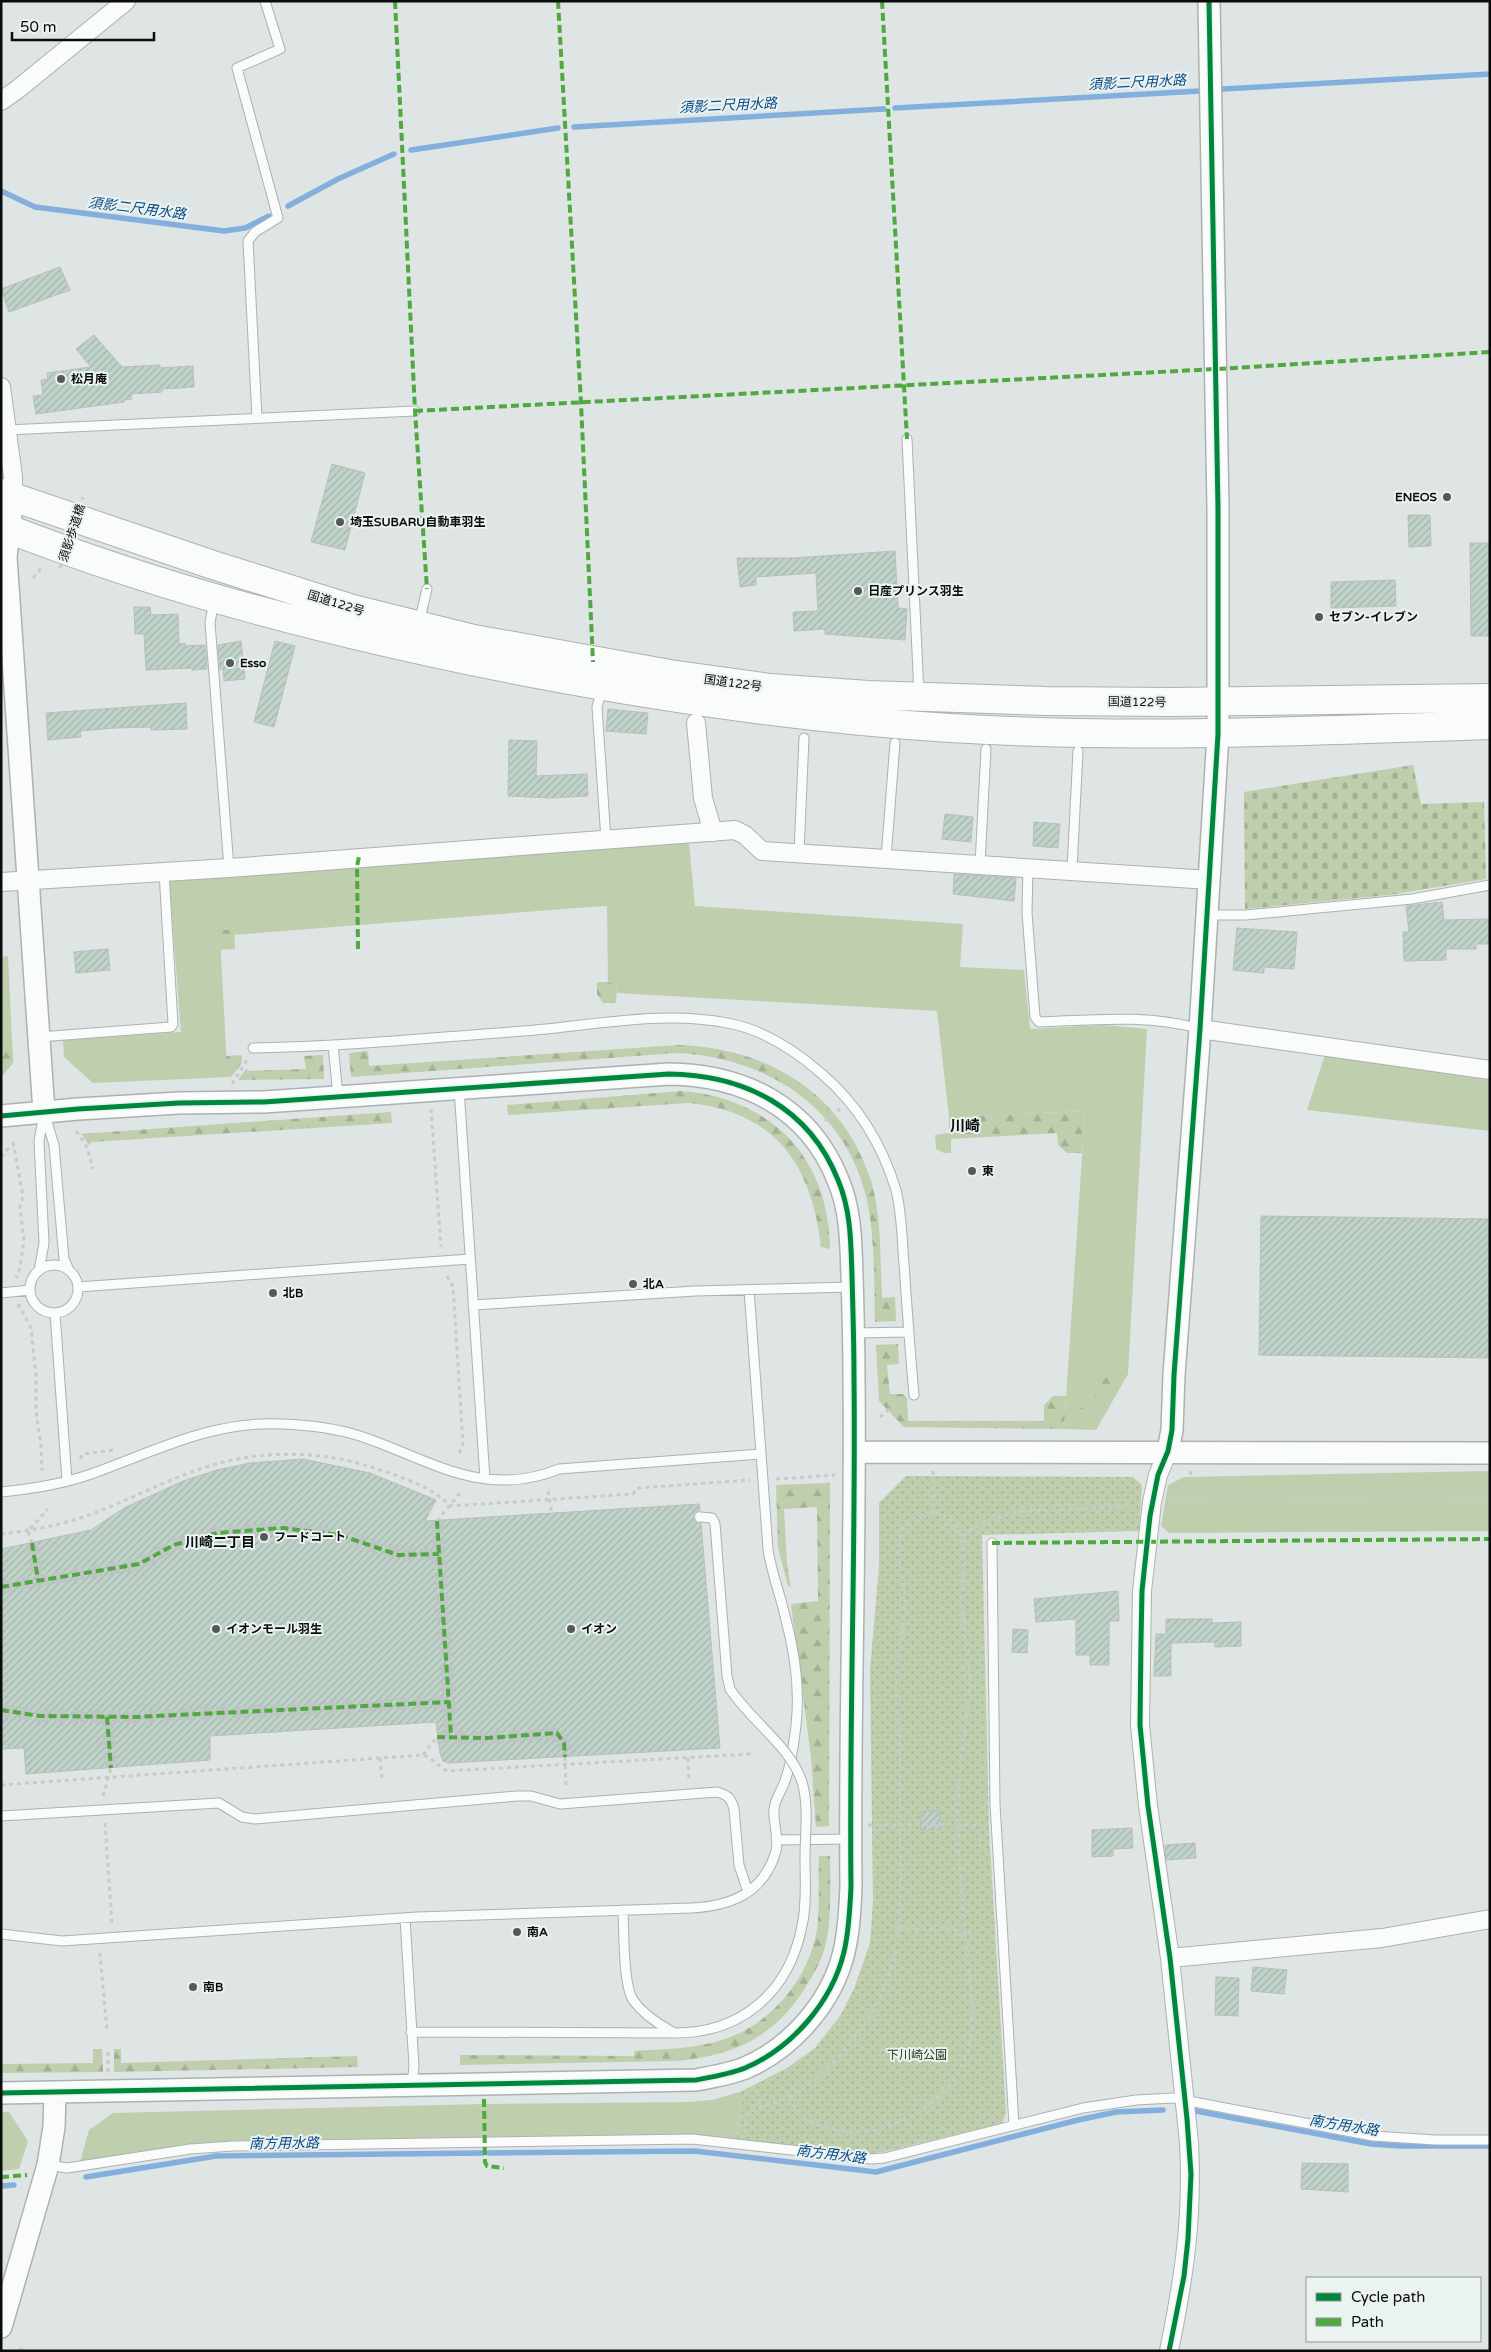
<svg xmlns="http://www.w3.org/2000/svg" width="1491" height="2352" viewBox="0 0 1491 2352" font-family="'Varela Round','Noto Sans JP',sans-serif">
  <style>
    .grass { fill: #bfceac }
    .forest { fill: url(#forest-firs) }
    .cemetery { fill: url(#cemetery-stones) }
    .park { fill: url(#park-dots) }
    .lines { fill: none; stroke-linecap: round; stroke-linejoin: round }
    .stream { stroke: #83afdc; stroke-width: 5.5 }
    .building { fill: url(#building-hatch); stroke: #babebc }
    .pedestrian-tunnel { stroke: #bfc4c4; stroke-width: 12; stroke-dasharray: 12 6; stroke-linecap: butt }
    .service-casing { stroke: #adb1b1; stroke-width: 11 }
    .minor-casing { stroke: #adb1b1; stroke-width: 20 }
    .tertiary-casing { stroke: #adb1b1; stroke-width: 24 }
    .trunk-casing { stroke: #adb1b1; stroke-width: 30 }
    .path { stroke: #cacaca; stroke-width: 3; stroke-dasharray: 4 4; stroke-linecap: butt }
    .service { stroke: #fafbfb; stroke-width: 9 }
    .minor { stroke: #fafbfb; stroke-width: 18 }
    .tertiary { stroke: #fafbfb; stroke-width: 21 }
    .trunk { stroke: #fafbfb; stroke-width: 28 }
    .service-bridge-casing { stroke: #adb1b1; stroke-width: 11; stroke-linecap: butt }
    .path-bridge { stroke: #cacaca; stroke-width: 3; stroke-dasharray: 4 4; stroke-linecap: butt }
    .service-bridge { stroke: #fafbfb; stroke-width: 9 }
    .quiet { stroke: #50a841; stroke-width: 4; stroke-dasharray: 8 4; stroke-linecap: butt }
    .cycleway-casing { stroke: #eaf3f2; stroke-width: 8 }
    .cycleway { stroke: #00873e; stroke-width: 5 }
    .poi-dot { fill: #555858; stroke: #eaf3f2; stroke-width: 2 }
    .labels { text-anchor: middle; stroke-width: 4; stroke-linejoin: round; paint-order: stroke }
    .poi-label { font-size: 12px; font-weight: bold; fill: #0a0d0c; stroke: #eaf3f2; text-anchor: start }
    .street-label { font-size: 12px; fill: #0a0d0c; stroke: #eaf3f2 }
    .park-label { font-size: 12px; fill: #2c3815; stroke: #eaf3f2 }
    .water-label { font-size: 14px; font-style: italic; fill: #094c87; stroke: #eaf3f2 }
    .neighbourhood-label { font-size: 14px; font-weight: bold; fill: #0a0d0c; stroke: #eaf3f2 }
    .quarter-label { font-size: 15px; font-weight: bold; fill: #0a0d0c; stroke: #eaf3f2 }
  </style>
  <defs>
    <pattern id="forest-firs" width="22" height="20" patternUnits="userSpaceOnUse" patternTransform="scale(1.25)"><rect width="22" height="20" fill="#bfceac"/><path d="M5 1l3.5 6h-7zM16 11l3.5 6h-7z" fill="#a3b093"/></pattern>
    <pattern id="cemetery-stones" width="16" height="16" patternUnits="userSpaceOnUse" patternTransform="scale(1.25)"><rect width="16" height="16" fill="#bfceac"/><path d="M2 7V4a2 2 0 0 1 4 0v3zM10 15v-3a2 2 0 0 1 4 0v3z" fill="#a3b093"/></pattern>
    <pattern id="park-dots" width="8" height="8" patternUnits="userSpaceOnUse" patternTransform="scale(1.25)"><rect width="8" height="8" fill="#bfceac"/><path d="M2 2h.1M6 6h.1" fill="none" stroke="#a3b093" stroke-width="1.8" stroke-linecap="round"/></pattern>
    <pattern id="building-hatch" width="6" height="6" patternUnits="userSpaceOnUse" patternTransform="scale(1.25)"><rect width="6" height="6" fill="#bfd3c9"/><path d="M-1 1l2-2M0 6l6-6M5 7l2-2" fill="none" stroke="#a3b4ab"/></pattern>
  </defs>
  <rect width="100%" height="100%" fill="#dfe4e4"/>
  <path class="grass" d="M689,843L695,906L963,924L960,967L1024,970L1030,1029L1103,1025L1147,1029L1128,1374L1096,1430L1064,1429L1085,1111L949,1117L937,1011L617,993V985L608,982L607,906L589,907L220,936L227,1068L225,1073L231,1077L93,1083L64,1057L63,1040L181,1032L169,879Z
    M8,956L13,1063L1,1077V957Z
    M1325,1055L1490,1080V1131L1307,1110Z
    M1490,1471V1531L1169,1533L1161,1526L1168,1485L1184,1477Z
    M740,2092L741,2115L736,2140L678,2134L225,2141L80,2162L89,2130L113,2113L484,2104L689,2102L712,2100Z
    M1,2112H9L28,2141L19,2169L1,2171Z"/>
  <path class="forest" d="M219,930H234L235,949L220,950Z
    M597,982H608L617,985L616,1003H603L597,994Z
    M12,1040L13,1063L1,1077V1041Z
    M679,1045C768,1048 843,1093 871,1181C882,1218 880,1259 882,1298L895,1297L896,1321L875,1322C874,1284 875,1243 868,1205C849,1110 769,1057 676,1053L351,1077L349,1053L368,1051L369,1066Z
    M242,1055V1063L231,1077L225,1073L227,1068L226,1056Z
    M323,1055L324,1079L238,1080L246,1069L249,1071L306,1069L304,1056Z
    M681,1091C771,1098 829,1157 830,1249L821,1247C812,1165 775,1111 688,1103L508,1115L507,1105Z
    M1085,1111L1082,1153H1067L1058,1145L1057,1133L951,1139V1153H944L936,1149L935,1135L949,1133V1117Z
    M391,1112L392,1123L92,1142L89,1145L81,1134Z
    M898,1344L899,1364L887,1365L890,1394H903L907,1398L908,1421H1044V1405L1053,1396H1066L1064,1429L904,1427L879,1401L876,1345Z
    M1104,1378H1111L1115,1383L1112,1389L1092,1408L1087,1422L1077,1417L1075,1414C1079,1407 1083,1407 1089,1403C1096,1398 1098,1388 1100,1380Z
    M830,1483L829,1826L816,1827L811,1757L791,1604L818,1601L817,1507L784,1509L787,1564L791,1587L788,1586L778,1548L776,1485Z
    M819,1856H830C830,1887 832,1918 825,1947C821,1962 813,1975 805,1988C774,2038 732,2056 676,2061L460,2065V2055L634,2056V2051C664,2049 693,2049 722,2040C770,2025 809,1980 817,1929C820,1906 818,1880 819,1856Z
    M93,2049H102L103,2072L1,2073V2064L93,2063Z
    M114,2049H121V2063L357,2056L358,2067L114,2072Z"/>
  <path class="cemetery" d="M1413,765L1421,804L1484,802L1486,879L1389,895L1245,909L1244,792Z"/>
  <path class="park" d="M906,1476L1133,1477L1142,1485L1139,1531L982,1535L989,1829L1006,2113L1002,2123L883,2152L862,2154L736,2140L741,2115L740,2092L787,2068L815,2048L840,2016L854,1989L870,1943L873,1901L870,1670L879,1566V1503Z"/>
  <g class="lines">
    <path class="stream" d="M1223,89L1490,74
      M895,108L1200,91
      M574,127L884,109
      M411,150L558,128
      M1,191L35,207L224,231L245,228L269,216
      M288,206L338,179L394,154
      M1196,2111L1371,2144L1401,2146H1490
      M489,2153L694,2151L876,2172L1078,2120L1116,2112L1163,2110
      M86,2177L216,2156L483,2153
      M1,2186L14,2185"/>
  </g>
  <path class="building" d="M60,267L70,290L9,312L1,289Z
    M94,335L122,367L160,365V368L193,366L194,387L162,389V392L131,394L132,399L124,400V402L36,414L33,396L43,395L41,380L48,379L47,373L91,367L76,349Z
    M332,464L365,473L345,550L311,542Z
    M1408,515H1430L1431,546L1409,547Z
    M1470,543H1490V636H1471Z
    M895,551L898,608L907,609L905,640L825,634V629L794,631L793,612L818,611L816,573L756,577V585L740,587L737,558H793Z
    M1395,580L1396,606L1331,608V582Z
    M134,607H150L151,615L178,614L179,644L185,643V646L205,645L207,669L192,670V668L146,670L144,634H135Z
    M241,641L245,679L224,681L223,669H220L218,645Z
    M275,641L295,646L274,727L254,722Z
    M186,703L187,729L151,730V727L115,728L80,731L81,737L48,740L46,713Z
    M608,709L648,713L646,734L606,731Z
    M509,740L537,741L536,776L587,774L588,796L550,798L508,796Z
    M945,814L973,817L971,842L942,839Z
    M1034,822L1060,824L1058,848L1033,846Z
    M954,874L1016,878L1014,901L953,894Z
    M1442,902L1444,920L1489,919V944H1476V949H1446V960L1404,961L1403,932H1409L1406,906Z
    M1237,928L1297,932L1294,969L1264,967V973L1233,970Z
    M108,949L110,970L76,973L74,952Z
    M1261,1216L1490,1219V1358L1259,1355Z
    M303,1459L370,1473L436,1500L425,1521L699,1504L700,1511L695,1513L694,1517L696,1522L701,1523L720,1748L448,1763L443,1761L440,1753L436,1722L210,1736V1760L26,1774L24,1748L1,1749V1549L91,1530L124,1508L183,1481L217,1470L250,1463Z
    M1118,1591L1119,1621H1109V1665H1090V1655H1076V1619L1036,1622L1034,1599Z
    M1166,1619H1212V1623L1241,1622V1646L1215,1647V1642L1171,1643V1676H1154L1156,1634H1166Z
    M1013,1629L1028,1630L1027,1653L1012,1652Z
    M940,1811L941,1829L921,1830L920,1812Z
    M1132,1828L1133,1848L1113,1849V1856L1092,1857V1830Z
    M1195,1843L1196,1858L1166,1860L1165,1845Z
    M1253,1967L1287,1970L1284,1994L1251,1991Z
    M1216,1977L1239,1978L1238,2016L1215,2015Z
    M1302,2163L1348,2164V2192L1301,2189Z"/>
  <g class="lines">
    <path class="pedestrian-tunnel" d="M437,1521L451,1736
      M32,1543L38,1580
      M1,1587L139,1564L174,1545L217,1533L283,1528L340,1535L398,1555L439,1554
      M1,1710L40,1716L135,1717L449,1702
      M107,1717L111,1768
      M437,1737L486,1738L557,1733L564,1743L565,1757"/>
    <g class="service-casing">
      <path id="service" d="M257,418L248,241L255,232L278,218L237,68L280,49L265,1
        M7,430L415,411
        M907,439L919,694
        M214,600L210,623L229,868
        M419,623L427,589
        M602,689L597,707L606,840
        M799,853L804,738
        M886,858L895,743
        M980,864L986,749
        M1028,867L1027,913L1035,1017L1039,1022C1093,1020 1148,1014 1200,1029
        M1072,869L1078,751
        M1207,915H1246L1412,899L1490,885
        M39,1037L171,1027L173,1024L164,872
        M333,1045L338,1096
        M253,1048C343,1046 433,1038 523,1031C592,1026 664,1009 732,1024C765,1031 797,1052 822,1074C858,1105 882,1144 896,1190C902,1214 902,1240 904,1264C907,1308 910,1351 914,1395
        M459,1088L485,1479
        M44,1112L54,1145L64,1259L69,1270
        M30 1289a24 24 0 1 1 48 0a24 24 0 1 1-48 0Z
        M39,1271L44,1243L39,1141L44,1114
        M78,1287L470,1259
        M1,1293L30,1290
        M473,1305L695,1291L852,1287
        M55,1313L67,1481
        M854,1333L909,1332
        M1,1492C32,1489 64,1484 94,1473C155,1451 214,1420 282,1424C308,1425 335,1428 360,1436C429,1459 483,1500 559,1469L761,1454
        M992,1543L995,1804L1014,2125
        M1,1816L219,1803L242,1817L255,1819L517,1796H531L560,1804L717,1792C728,1795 731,1798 734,1809L739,1865L748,1892
        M776,1840L851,1839
        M623,1910C624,1930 623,1984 633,2000C643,2014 658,2024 673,2032
        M405,1918L414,2066L412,2085
        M1,1934L62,1941L417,1917L692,1908C731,1906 764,1893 776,1851C779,1837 773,1823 774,1809C775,1799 782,1790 785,1781C791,1764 794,1743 796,1725C800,1690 794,1649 785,1616C780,1593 771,1572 768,1549L749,1290
        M411,2032L675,2033
        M48,2165L67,2168L190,2149L233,2146L692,2139L872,2159L884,2158L1083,2108L1136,2100L1173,2098L1373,2136L1436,2140H1490"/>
    </g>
    <g class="minor-casing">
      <path id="minor" d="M1,101L18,89L126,1
        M1,387L13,477V497
        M696,723L703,798L713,832
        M1,882L229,868L735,830L745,835L762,851L1210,880
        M1200,1029L1490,1070
        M1168,1451L1158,1475L1152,1502L1142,1591L1140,1725L1148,1806L1170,1958L1189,2143C1193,2219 1184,2277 1169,2351
        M1170,1958L1382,1938L1490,1919"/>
    </g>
    <g class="tertiary-casing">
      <path id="tertiary" d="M13,497L6,557L44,1112
        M1,1116L78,1109L179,1103L264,1102L669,1074C744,1075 809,1107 838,1180C851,1210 851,1244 852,1276C853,1310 854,1344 854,1378C856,1548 849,1717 851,1887C850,1909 849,1931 844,1952C832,2002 792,2048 745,2068C730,2074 712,2077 696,2080L1,2093
        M1168,1451L1172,1430L1174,1375L1200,1029L1218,734V509L1209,1
        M855,1452L1490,1453
        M1,2327L48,2165L54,2127L55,2093"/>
    </g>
    <g class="trunk-casing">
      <path id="trunk" d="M1,493L213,565L353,609L474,639L670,674L770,688L868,695L1046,701L1170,702L1490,698
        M1,526C169,592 344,636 521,671C662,698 806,719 950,728C1130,739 1310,731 1490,725"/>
    </g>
    <path class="path" d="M33,578L43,566
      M232,1084L247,1060
      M431,1109L441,1247
      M825,1121L840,1109
      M76,1131L87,1147L93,1169
      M13,1142L23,1196L20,1207L24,1241L20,1268L16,1278
      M1,1157L5,1151L13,1146
      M447,1276L453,1287L463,1444L459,1454
      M18,1304L31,1328L36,1376V1411L41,1447L42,1471
      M880,1417L902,1399
      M80,1459L83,1454L114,1450
      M933,1471V1514
      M776,1479L835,1475
      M548,1491L552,1514
      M1171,1499L1490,1500
      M1189,1499L1191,1471
      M437,1521L460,1493
      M1,1534C28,1531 57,1526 83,1517C116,1506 148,1489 181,1476C244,1450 310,1447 374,1468C402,1477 430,1486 451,1506L633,1494L637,1488L750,1480
      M962,1536L986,1521L1017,1512L1133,1506
      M32,1543L28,1531L48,1509
      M423,1755L437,1737
      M565,1757L566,1788
      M380,1758L382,1780
      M688,1758L689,1781
      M1,1785L423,1755C433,1758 438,1766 447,1771L751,1754
      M103,1796L111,1768
      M105,1823L112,1924
      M868,1825L959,1824L977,1826L982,1853
      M898,1929H955L962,1934L977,1933
      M100,1953L107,2031
      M108,2072V2049
      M757,2092L762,2107
      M744,2133L748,2112C762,2107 777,2103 789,2096C827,2077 865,2031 882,1993C904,1943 901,1886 900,1832C900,1803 901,1773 900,1744C900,1724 895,1704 896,1685C897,1658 904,1631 905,1604C906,1581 892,1552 902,1531C908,1518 926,1510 940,1514C975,1525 960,1580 962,1607C964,1632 969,1656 970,1681C970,1711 962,1739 960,1769C954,1830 962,1893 967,1954C970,1983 976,2013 970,2042C959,2093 908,2130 857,2132C840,2132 814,2127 801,2115C796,2111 793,2102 790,2096
      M21,2351V2348"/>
    <use href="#service" class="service"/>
    <use href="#minor" class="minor"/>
    <use href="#tertiary" class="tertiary"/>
    <use href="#trunk" class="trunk"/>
    <g class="service-bridge-casing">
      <path id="service-bridge" d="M675,2033C742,2033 789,1992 802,1926C807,1904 805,1880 805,1858C805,1834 809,1805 802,1782C791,1747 750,1720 730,1689L727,1676L715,1524L712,1518L700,1517"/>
    </g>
    <path class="path-bridge" d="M60,568L83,497"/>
    <use href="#service-bridge" class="service-bridge"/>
    <path class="quiet" d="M395,1L415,411L427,589
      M558,1L581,403L593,662
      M882,1L907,439
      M415,411L1216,369L1490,352
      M358,949L357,866L359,857
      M437,1521L451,1736
      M32,1543L38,1580
      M992,1543L1490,1539
      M1,1587L139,1564L174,1545L217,1533L283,1528L340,1535L398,1555L439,1554
      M1,1710L40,1716L135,1717L449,1702
      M107,1717L111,1768
      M437,1737L486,1738L557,1733L564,1743L565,1757
      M484,2099L485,2162L487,2166L504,2168
      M1,2177L27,2175"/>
    <g class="cycleway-casing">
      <path id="cycleway" d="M1,1116L78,1109L179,1103L264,1102L669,1074C744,1075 809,1107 838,1180C851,1210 851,1244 852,1276C853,1310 854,1344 854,1378C856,1548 849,1717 851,1887C850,1909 849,1931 844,1952C832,2002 792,2048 745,2068C730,2074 712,2077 696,2080L1,2093
        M1169,2351L1184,2276L1188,2239L1191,2174L1187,2119L1170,1958L1148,1806L1140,1725L1141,1641L1142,1591L1150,1516L1158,1475L1168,1451L1172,1430L1174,1375L1200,1029L1218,734V509L1209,1"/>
    </g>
    <use href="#cycleway" class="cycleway"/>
  </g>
  <g class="poi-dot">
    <circle cx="61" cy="379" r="5"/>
    <circle cx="1447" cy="497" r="5"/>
    <circle cx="340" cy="522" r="5"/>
    <circle cx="858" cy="591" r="5"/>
    <circle cx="1319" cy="617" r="5"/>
    <circle cx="230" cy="663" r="5"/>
    <circle cx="972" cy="1171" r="5"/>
    <circle cx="633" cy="1284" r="5"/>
    <circle cx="273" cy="1293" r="5"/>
    <circle cx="264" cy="1537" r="5"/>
    <circle cx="216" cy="1629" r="5"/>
    <circle cx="571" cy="1629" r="5"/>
    <circle cx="517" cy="1932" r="5"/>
    <circle cx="193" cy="1987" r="5"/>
  </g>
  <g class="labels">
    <g class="poi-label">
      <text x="71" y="383">松月庵</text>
      <text x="1437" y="501" text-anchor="end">ENEOS</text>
      <text x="350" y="526">埼玉SUBARU自動車羽生</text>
      <text x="868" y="595">日産プリンス羽生</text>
      <text x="1329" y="621">セブン-イレブン</text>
      <text x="240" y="667">Esso</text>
      <text x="982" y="1175">東</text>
      <text x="643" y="1288">北A</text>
      <text x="283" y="1297">北B</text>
      <text x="274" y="1541">フードコート</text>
      <text x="226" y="1633">イオンモール羽生</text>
      <text x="581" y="1633">イオン</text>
      <text x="527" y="1936">南A</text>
      <text x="203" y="1991">南B</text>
    </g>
    <g class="street-label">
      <text transform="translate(72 533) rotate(-72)" y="4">須影歩道橋</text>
      <text transform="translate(336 603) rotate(17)" y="4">国道122号</text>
      <text transform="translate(733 683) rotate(8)" y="4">国道122号</text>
      <text transform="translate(1137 702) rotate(1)" y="4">国道122号</text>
    </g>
    <g class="park-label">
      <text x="917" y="2059">下川崎公園</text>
    </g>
    <g class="water-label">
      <text transform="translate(1137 82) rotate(-3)" y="5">須影二尺用水路</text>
      <text transform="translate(728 105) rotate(-3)" y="5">須影二尺用水路</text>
      <text transform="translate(137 208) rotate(7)" y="5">須影二尺用水路</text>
      <text transform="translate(1344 2125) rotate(9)" y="5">南方用水路</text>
      <text transform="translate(284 2143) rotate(-1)" y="5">南方用水路</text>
      <text transform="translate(831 2154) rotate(7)" y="5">南方用水路</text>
    </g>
    <g class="neighbourhood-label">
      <text x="220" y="1547">川崎二丁目</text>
    </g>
    <g class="quarter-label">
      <text x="965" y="1131">川崎</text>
    </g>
  </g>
  <rect width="1491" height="2352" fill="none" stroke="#0a0d0c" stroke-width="5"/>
  <rect x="1306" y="2277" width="175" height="65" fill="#eaf3f2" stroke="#909796"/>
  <rect x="1316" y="2293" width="25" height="8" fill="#00873e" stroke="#909796"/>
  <text x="1351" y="2302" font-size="15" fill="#0a0d0c">Cycle path</text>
  <rect x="1316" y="2318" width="25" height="8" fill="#50a841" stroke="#909796"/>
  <text x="1351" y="2327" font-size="15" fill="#0a0d0c">Path</text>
  <path d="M12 32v8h142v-8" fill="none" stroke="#0a0d0c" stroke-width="2.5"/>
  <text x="20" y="32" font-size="15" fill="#0a0d0c" stroke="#eaf3f2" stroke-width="4" paint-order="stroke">50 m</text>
</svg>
